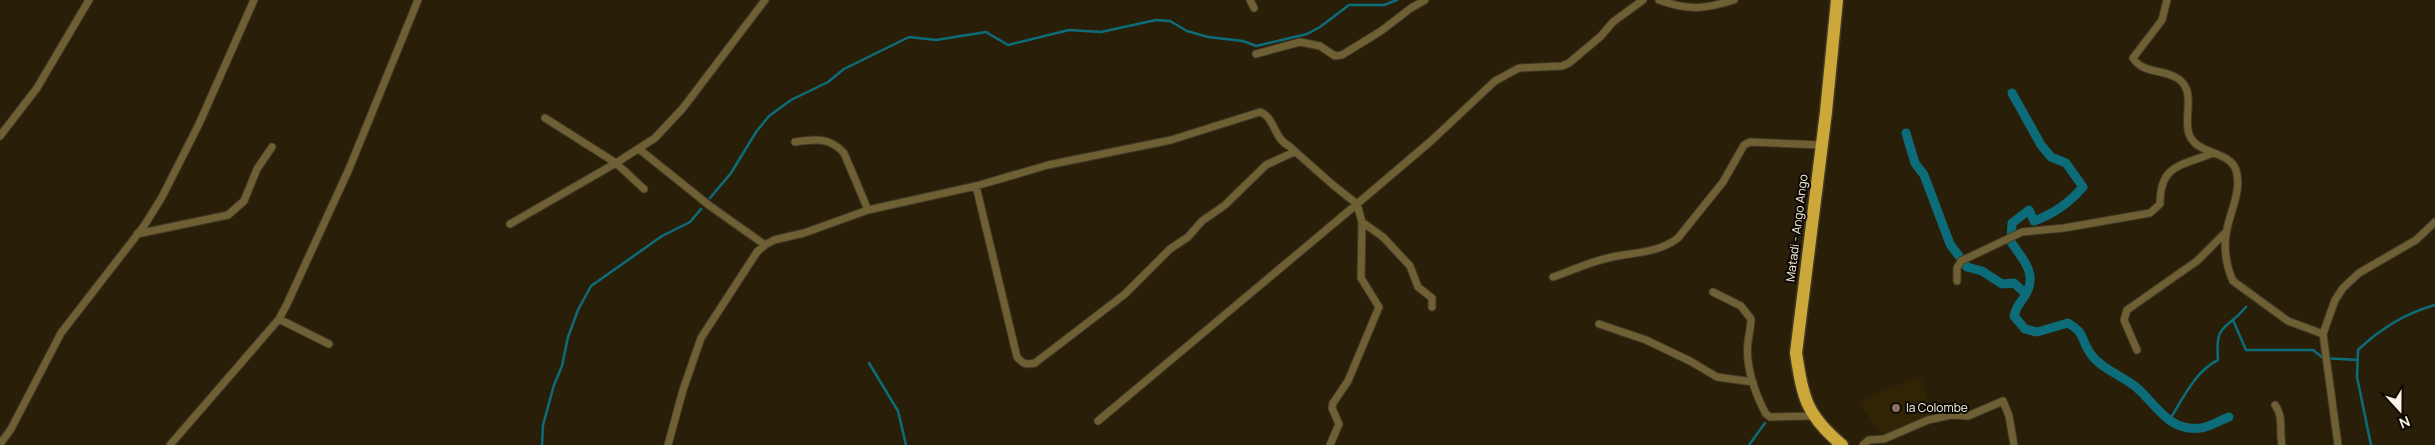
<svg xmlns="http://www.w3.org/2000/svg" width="2435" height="445" viewBox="0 0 2435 445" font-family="Manrope,sans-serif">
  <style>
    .built { fill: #312405 }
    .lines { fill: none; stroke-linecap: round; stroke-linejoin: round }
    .stream { stroke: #0d6c7a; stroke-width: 2.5 }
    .canal { stroke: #0d6c7a; stroke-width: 9 }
    .minor-casing { stroke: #423924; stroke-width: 9 }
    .trunk-casing { stroke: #423924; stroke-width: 15 }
    .minor { stroke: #6e5f34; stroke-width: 7 }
    .trunk { stroke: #cca83a; stroke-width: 12 }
    .education-dot { fill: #8d6e63; stroke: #0e0a03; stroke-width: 2 }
    .labels { text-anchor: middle; stroke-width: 4; stroke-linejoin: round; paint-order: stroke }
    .street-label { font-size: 12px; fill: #fbf4e7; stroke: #0e0a03 }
    .poi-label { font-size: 12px; fill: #fbf4e7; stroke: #0e0a03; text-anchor: start }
  </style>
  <rect width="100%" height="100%" fill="#291f09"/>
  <path class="built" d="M1920,377L1933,414L1884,439L1858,401Z"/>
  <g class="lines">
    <path class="stream" d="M710,198L731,173L756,132L769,116L791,100L828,82L844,69L909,37L936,40L986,32L1008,45L1069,30L1101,32L1156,20L1170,21L1187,31L1208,37L1243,41L1256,46L1307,34L1320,27L1349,5H1384L1397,0
      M2233,320L2246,350H2313L2323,358L2358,360
      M869,363L898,411L906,445
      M2169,421C2182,400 2195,371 2218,360C2215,322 2225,332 2246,307
      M542,445L543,425L554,385L562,366L568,337L578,310L591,286L662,236L690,222L701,209
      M1749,445L1765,423
      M2371,445L2357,377L2358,350C2380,329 2406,313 2435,305"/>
    <path class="canal" d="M2012,93L2041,145L2051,157L2066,163L2083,187C2069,203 2054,214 2034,221L2029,210L2012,223L2011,242C2021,257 2037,272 2027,292C2022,303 2018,301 2014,316L2025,329L2037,332L2068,323C2086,334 2080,338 2090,353C2101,369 2121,375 2136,387C2157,405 2168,432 2201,428C2210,427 2220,420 2229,417
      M1906,133L1915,163L1924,175L1950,244L1967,267L1982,271L2002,284L2014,283L2026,294"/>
    <g class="minor-casing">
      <path id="minor" d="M1250,0L1254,8
        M1659,0C1689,11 1705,9 1734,0
        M2167,0L2162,20L2133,58C2143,74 2163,69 2177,78C2197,90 2183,116 2189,134C2196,155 2229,150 2236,170C2242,189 2231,210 2227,229C2223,246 2226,266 2233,281L2288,321L2323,334
        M1256,54L1300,42L1320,46L1335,56L1342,55L1381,31L1411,8L1425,0
        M545,118L616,163L655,138L683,108L765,0
        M0,136L37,88L89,0
        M795,142C815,139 830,137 844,153L868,210
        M639,149L710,206L765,245
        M976,186L1017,357C1023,364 1026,365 1035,363L1125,294L1170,249L1188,237L1202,221L1225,205L1266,165L1294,152
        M1362,222L1383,237L1410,266L1418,287L1432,298V307
        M510,224L616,163L644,189
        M137,234L228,215L244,201L257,169L272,147
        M1553,277C1571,271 1589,262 1608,258C1632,252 1657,254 1678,238L1723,182L1744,145L1750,142L1822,145
        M1957,281V268L1961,261L2022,232L2064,228L2150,213L2160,204C2160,164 2181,166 2213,153
        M1713,292L1741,306L1751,319C1751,327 1749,334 1748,342C1745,365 1755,394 1766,414L1770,417L1812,416
        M279,319L329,344
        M1599,324L1646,340L1690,361L1717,377L1753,382
        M2137,350L2124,320L2127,310L2197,261L2226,232
        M2275,405C2284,417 2279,431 2282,445
        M1098,421L1357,204L1362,222L1361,278L1379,307L1348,381L1333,403L1332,408L1339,424L1330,445
        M0,444L11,429L61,333L144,226L162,197L199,124L254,0
        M170,445L279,319L287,304L349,169L418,0
        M668,445L683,390L701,338L757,252L765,245L774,240L804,233L868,210L976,186L1048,165L1171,140L1260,112C1275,117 1273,138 1289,146L1333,185L1357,204L1431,141L1495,81L1519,68L1562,66L1569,63L1601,36L1613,22L1643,0
        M1863,445L1869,440L1884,439L1928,420L1951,415L1968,416L2003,401L2009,416L2014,445
        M2338,445L2323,334L2335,300L2343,288L2359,273L2416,240L2435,222"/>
    </g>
    <g class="trunk-casing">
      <path id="trunk" d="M1837,0L1826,112L1796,353C1803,398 1806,415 1842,445"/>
    </g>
    <use href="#minor" class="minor"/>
    <use href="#trunk" class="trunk"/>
  </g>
  <circle class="education-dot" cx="1896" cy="408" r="5"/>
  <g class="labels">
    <g class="street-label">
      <text transform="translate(1797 228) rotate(-83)" y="4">Matadi - Ango Ango</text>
    </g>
    <g class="poi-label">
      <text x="1906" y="412">la Colombe</text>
    </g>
  </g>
  <g transform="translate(2400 410) rotate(159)" stroke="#0e0a03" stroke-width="4" paint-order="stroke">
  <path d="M0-4L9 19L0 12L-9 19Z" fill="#fbf4e7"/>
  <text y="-8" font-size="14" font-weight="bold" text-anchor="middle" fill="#fbf4e7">N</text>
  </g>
</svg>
